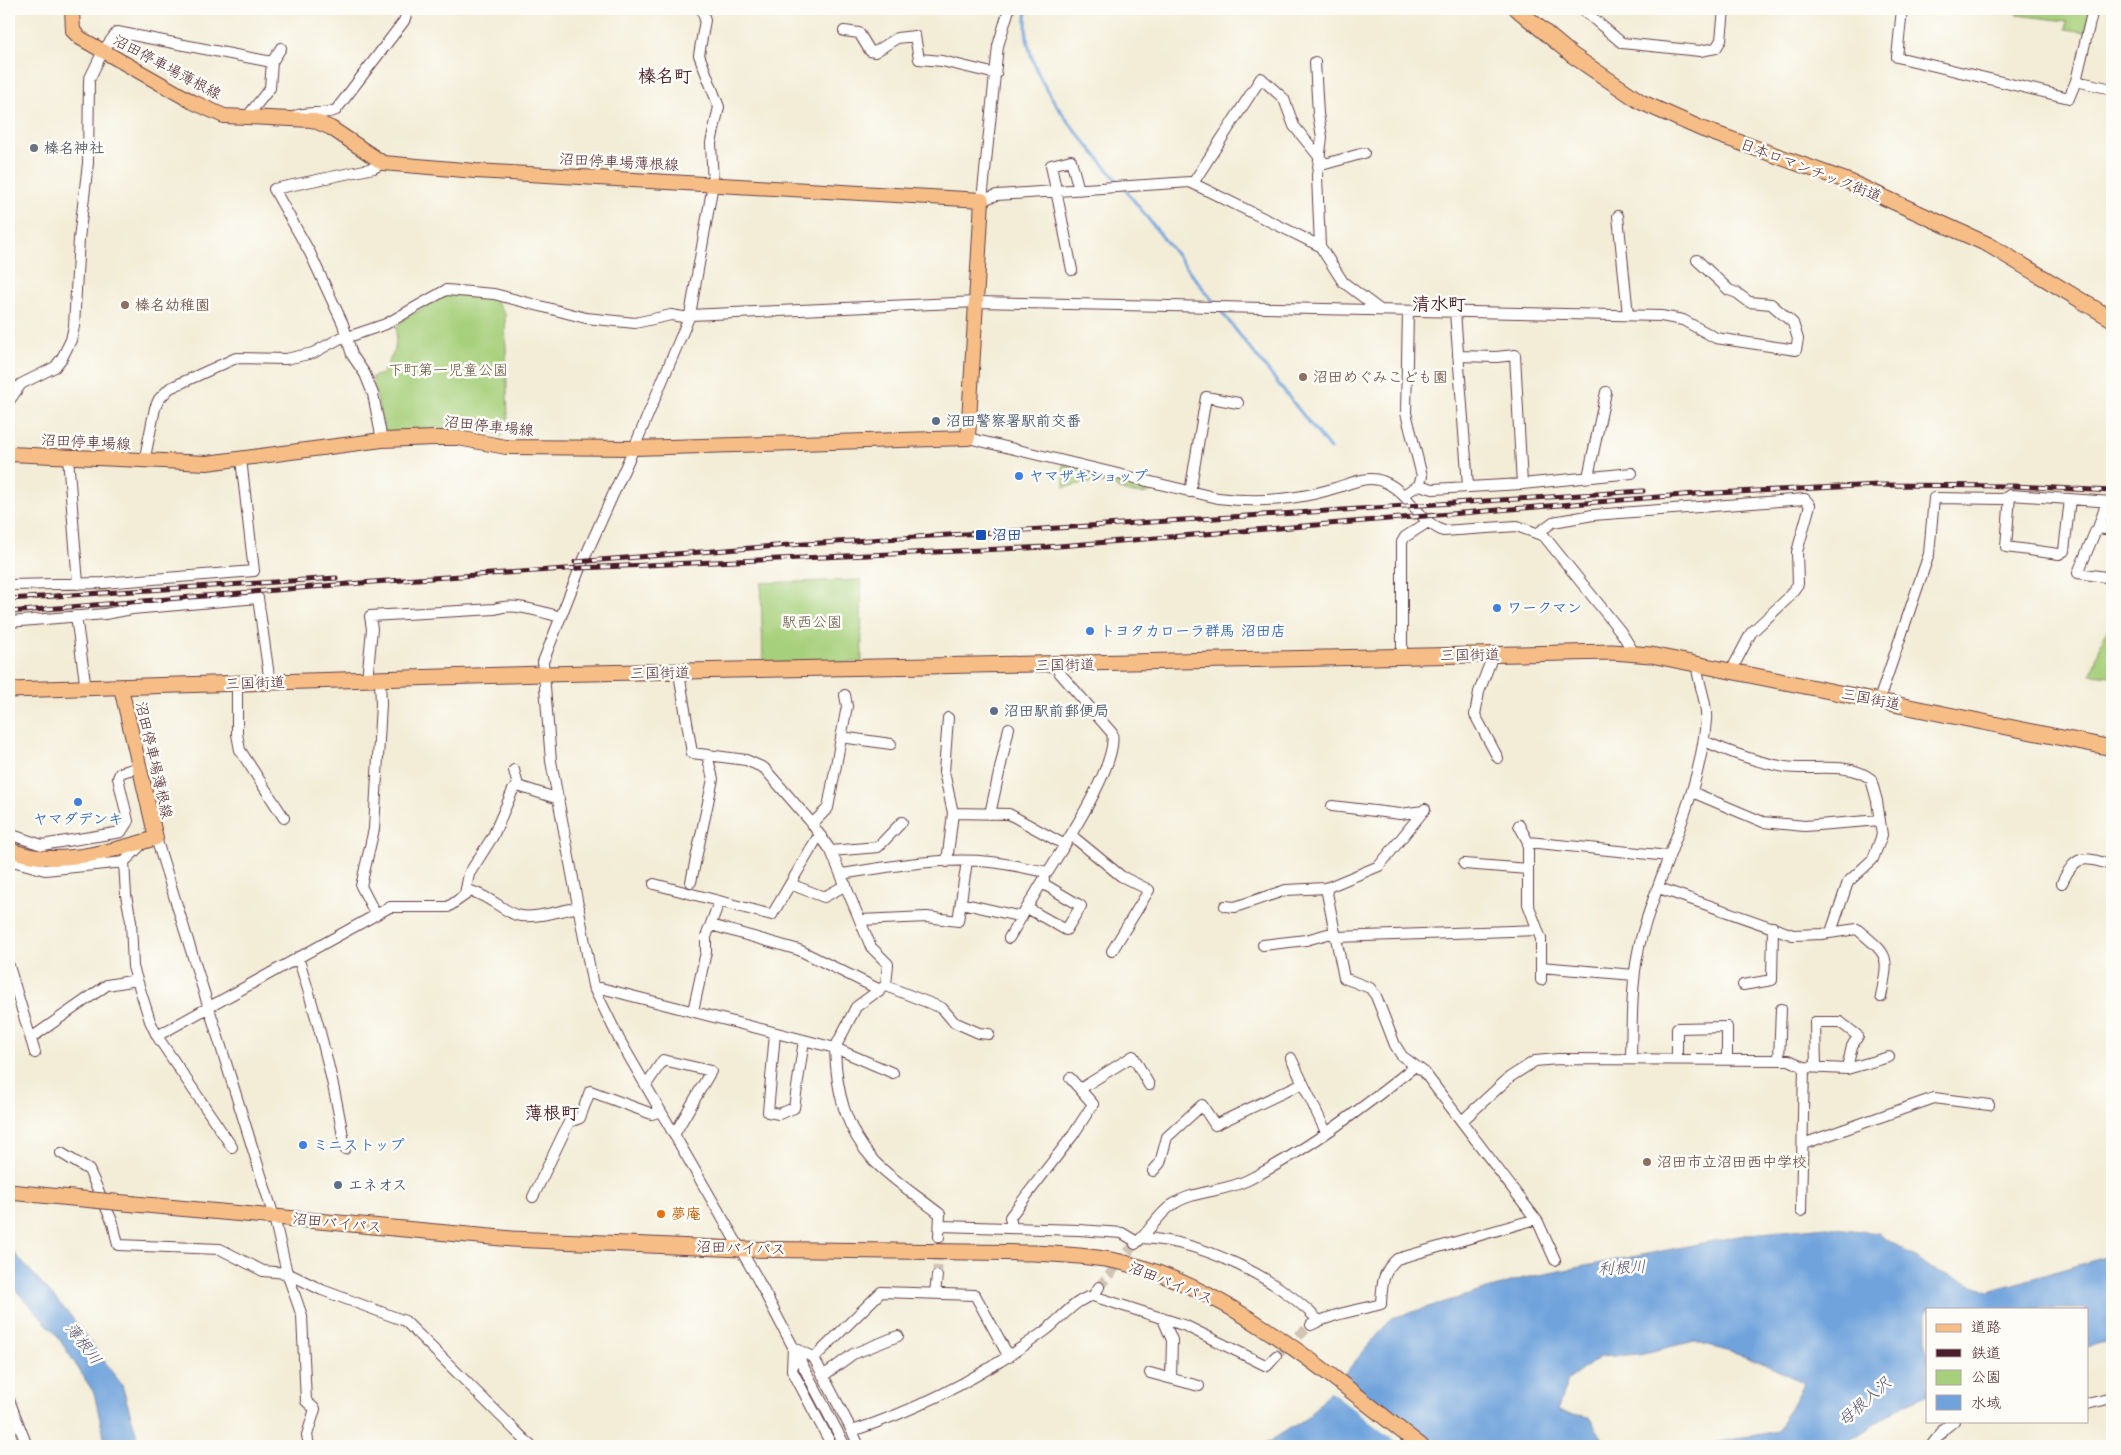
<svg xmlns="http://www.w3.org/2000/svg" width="2121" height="1455" viewBox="0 0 2121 1455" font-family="'Architects Daughter','Klee One',sans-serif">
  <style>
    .green { fill: #a7d07c; stroke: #787854 }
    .water { fill: #70a3dc; stroke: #5d6184 }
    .pier { fill: #f3edd7 }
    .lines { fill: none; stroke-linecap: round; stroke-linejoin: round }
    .stream { stroke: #70a3dc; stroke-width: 3 }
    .minor-tunnel { stroke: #d1c4b5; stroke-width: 10; stroke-dasharray: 10 5; stroke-linecap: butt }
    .minor-casing { stroke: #633e45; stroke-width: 12 }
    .major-casing { stroke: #633e45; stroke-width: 16 }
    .highway-casing { stroke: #633e45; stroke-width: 17 }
    .minor { stroke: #fff; stroke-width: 10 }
    .major { stroke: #f6be86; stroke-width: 14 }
    .highway { stroke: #f6be86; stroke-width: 15 }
    .rail-casing { stroke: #4a1f2b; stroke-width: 5 }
    .rail { stroke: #fdfcf7; stroke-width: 3; stroke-dasharray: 9; stroke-linecap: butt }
    .highway-bridge-casing { stroke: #633e45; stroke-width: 17; stroke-linecap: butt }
    .highway-bridge { stroke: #f6be86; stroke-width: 15 }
    .worship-dot { fill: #6b7280; stroke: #fdfcf7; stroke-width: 2 }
    .education-dot { fill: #8d6e63; stroke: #fdfcf7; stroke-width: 2 }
    .service-dot { fill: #5c6f8a; stroke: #fdfcf7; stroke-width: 2 }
    .shop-dot { fill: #3f7fe0; stroke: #fdfcf7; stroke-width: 2 }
    .transit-dot { fill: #1a4fb4; stroke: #fdfcf7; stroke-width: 2 }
    .food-dot { fill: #e8710a; stroke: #fdfcf7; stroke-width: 2 }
    .labels { text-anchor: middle; stroke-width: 5; stroke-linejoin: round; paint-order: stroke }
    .street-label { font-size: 15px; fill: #4a1f2b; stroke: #fdfcf7 }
    .worship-label { font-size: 15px; font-weight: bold; fill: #5b616d; stroke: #fdfcf7; text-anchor: start }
    .education-label { font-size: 15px; font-weight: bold; fill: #785e54; stroke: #fdfcf7; text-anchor: start }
    .park-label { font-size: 15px; fill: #665443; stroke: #fdfcf7 }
    .service-label { font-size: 15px; font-weight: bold; fill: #4e5e75; stroke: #fdfcf7; text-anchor: start }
    .shop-label { font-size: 15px; font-weight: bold; fill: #366cbe; stroke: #fdfcf7; text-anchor: start }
    .transit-label { font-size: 15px; font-weight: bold; fill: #164399; stroke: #fdfcf7; text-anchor: start }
    .food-label { font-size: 15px; font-weight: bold; fill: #c56008; stroke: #fdfcf7; text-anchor: start }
    .water-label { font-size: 16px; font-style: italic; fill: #595472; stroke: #fdfcf7 }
    .quarter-label { font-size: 18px; font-weight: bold; fill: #4a1f2b; stroke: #fdfcf7 }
  </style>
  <rect width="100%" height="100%" fill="#fdfcf7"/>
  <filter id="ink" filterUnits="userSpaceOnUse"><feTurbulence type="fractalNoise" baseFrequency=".02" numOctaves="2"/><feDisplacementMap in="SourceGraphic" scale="10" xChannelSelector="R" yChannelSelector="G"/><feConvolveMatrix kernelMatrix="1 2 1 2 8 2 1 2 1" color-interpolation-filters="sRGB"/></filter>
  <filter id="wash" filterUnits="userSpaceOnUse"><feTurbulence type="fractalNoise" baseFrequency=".0096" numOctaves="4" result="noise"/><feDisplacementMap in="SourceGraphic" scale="20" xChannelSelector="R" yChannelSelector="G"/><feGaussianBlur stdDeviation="1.12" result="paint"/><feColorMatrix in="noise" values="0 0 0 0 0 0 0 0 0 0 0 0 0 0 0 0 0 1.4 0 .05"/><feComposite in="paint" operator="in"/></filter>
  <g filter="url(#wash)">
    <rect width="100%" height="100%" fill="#f3edd7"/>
    <path class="green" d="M2018,9H2089L2086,32L2066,29L2067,21L2017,15Z
      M448,294L493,297L505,314L508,421L501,422L502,437L488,429L436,428L385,433L372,377L382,374L395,350L397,326L407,317Z
      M1063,464L1158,487C1140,503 1119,486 1100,483C1088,482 1076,485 1064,487Z
      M861,580L862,662L763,664L761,583Z
      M2112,622V676L2091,674L2103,638Z"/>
    <path class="water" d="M1827,1227L1879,1233L1930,1268L1989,1291L2112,1255V1340L2087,1347V1309H1927V1395L1904,1405L1841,1446H1696L1778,1431L1804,1383L1758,1361L1695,1341L1639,1354L1600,1357L1568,1380L1557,1411L1589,1417L1606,1444L1630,1446H1262L1308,1417L1392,1318L1524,1278L1749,1234Z
      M9,1247L71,1316L122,1385L140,1446H106L94,1393L56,1334L9,1283Z"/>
    <path class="pier" d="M1339,1376L1430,1446H1401L1328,1390Z"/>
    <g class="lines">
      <path class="stream" d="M1027,9C1017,76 1082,136 1120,184
        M1124,188L1216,305
        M1220,310L1330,449"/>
    </g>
  </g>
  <g filter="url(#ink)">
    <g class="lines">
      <path class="minor-tunnel" d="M103,587L105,612
        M937,1276L939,1237
        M1099,1287L1135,1244
        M1276,1356L1311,1325"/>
      <g class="minor-casing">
        <path id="minor" d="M702,9L705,20L699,55L719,107L711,143L713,184L690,315L634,448L580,568L543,662L551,761L593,986L619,1039L757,1278L845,1446
          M1009,9L998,46L982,200L997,195L1190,182L1320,246L1343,282L1379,309
          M1582,9L1622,43L1700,51L1716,48L1721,40L1724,9
          M1902,9L1897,57L2069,98L2076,81L2093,9
          M844,31L859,33L870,51L875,52L897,38L915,36L919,59L942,61L996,74
          M1315,62L1318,114L1322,137L1317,176L1320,246
          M2076,81L2112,89
          M293,117C307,110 321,116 336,110L404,21L408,9
          M246,118L270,88L272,62L281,48
          M1193,183L1261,78L1284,99L1294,126L1325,164L1364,153
          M1618,216L1628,315
          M1072,270L1051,165L1071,160L1079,190
          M1408,311L1406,413L1422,476L1419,485
          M1455,312L1468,486
          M1458,356L1496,357L1515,355L1522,484
          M9,401L21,384L55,367L62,358L71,340L74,326L79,239L88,163L89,80L103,51L117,32L272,62
          M968,438L1218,498C1241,501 1266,501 1290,498C1305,496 1320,493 1335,488C1350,484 1366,475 1382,481C1408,490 1417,520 1443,531L1517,526L1544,536L1621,632L1634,653
          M382,440L373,394L365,374L352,355L343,324L310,253L274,189L374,168L383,163
          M68,457L78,584
          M144,462L155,408L159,399L170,388L236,358L286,359L313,353L346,335L351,336L386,324L446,290L494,294L586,318L635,323L671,315L683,317L690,315L977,302L1661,316L1683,320L1716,338L1796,350L1798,339L1793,323L1771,304L1749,302L1737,293L1729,290L1697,260
          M1588,477L1606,392
          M1190,492L1206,397L1238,403
          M1403,495L1419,485L1433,489L1522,484L1632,473
          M2010,495L2006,547L2059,554L2064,551L2070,499
          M2098,528L2107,502
          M2112,530L2098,528L2095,532L2078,573L2112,578
          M1538,533L1553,522L1593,515L1805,499L1810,505L1797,552L1798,584L1787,599L1751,633L1731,671
          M9,585L103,583L254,571L241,459
          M76,616L86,689
          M9,622L105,614L132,609L258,598L270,683
          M1493,655L1479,692L1475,715L1498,758
          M1402,656V542L1405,537L1428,522
          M679,673L692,753L746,760L764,768L810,821L831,851L871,947L888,964L886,985L856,1007L835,1048L893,1073
          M367,680L372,629L370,616L495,609C514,602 541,612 561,617
          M237,684V734L240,750L284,818
          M1879,700L1929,554L1934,498L2003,499L2010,495L2112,502
          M841,737L891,744
          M1704,741C1731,753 1756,762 1785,767C1813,771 1847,761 1871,779L1877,801L1882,835L1873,859L1848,882L1831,932
          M514,770L518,786L559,799
          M1692,792L1763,822L1805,826L1880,820
          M1332,806L1400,814L1424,811
          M1425,809L1379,866L1326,888L1344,978L1370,988L1376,996L1395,1045L1402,1056L1424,1072L1538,1222L1555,1260
          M953,813L1009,814L1065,845
          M990,814L1009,728
          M812,824L828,808L847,706L845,695
          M1519,825L1528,842V904L1541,939V980
          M9,834L42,845L121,832L128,821L118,778L120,773L139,767
          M1071,835L1121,876L1149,890L1112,951
          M156,838L274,1217L287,1273L302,1316L306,1401L315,1409L307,1435L309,1446
          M1528,842L1669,856
          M143,843L124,862L126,895L131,921L133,967L150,1021L157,1036L232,1147
          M831,851L878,847L902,822
          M9,860L45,870L124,862
          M947,862L953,813L944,772L948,718
          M1464,864L1528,869
          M842,874C891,866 941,857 991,862C1010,864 1029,869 1048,872C1065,844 1119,763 1112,733L1059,672L1056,665
          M691,882L713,779L707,755
          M2062,883C2076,853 2084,857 2112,865
          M654,884L772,915L816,840L821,836
          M790,884L824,897L846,885
          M1659,888L1793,935L1822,934L1857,929C1890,957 1889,954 1881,997
          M465,894L469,874L493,836L513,790L518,786
          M961,903L1022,917
          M1225,906L1235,907L1286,890L1326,888
          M1027,908L1066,930L1081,906L1042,883
          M376,915L361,886L374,829L381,704L380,679
          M860,920L927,917L958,921L967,861
          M711,925L799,950L876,988L879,992
          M1336,937L1537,930
          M1009,938L1044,879
          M1263,945L1306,940L1335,932
          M298,957C318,1020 335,1084 345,1149
          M9,966L35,1053
          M1541,967L1634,975
          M1743,985L1772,980L1773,927
          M593,986L835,1048C836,1090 845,1129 874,1161C890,1178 921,1199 940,1214L939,1237
          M886,986L942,1008L954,1022L979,1033L989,1034
          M693,1011L706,952V937L719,902
          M775,1033L768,1112L779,1114L794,1108L804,1040
          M157,1036L390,907H448L471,891C490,897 501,909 516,915C531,920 563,910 579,907
          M31,1038L107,985L137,980
          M1291,1058L1326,1132
          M1631,1059C1632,1016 1631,972 1643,931C1664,860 1700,794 1706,720C1708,701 1697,683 1697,664
          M1677,1059V1028L1727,1027V1058
          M1779,1059L1781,1009
          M1816,1067L1815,1022H1840L1858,1036L1852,1046L1847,1069
          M646,1085L663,1060L711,1071L674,1135
          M1080,1089L1133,1056L1149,1085
          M1462,1121L1510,1077L1535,1061L1558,1059L1789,1060L1804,1067L1847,1069L1889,1057
          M1803,1144L1934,1098L1989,1105
          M61,1153L89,1170L113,1223L118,1245L220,1249L263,1271L287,1273L322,1290L405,1321L531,1446
          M1153,1171L1160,1163L1167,1137L1202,1105L1215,1125L1303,1083
          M533,1197L569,1122L580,1118L590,1091L652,1114L660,1111
          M1801,1211L1804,1067
          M941,1226L1079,1230L1122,1233L1137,1242
          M1012,1227L1010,1217L1073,1135L1093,1104L1070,1078
          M1143,1238C1202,1241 1278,1278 1319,1321
          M1135,1244C1149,1233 1157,1215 1172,1205C1193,1190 1225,1192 1248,1180C1304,1152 1366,1106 1415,1066
          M935,1293L937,1276
          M1093,1296L1186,1326L1267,1366L1276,1356
          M1162,1317L1172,1340L1171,1378
          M1311,1325C1334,1313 1357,1311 1381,1304C1382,1285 1382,1272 1397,1259L1536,1219
          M814,1358L881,1292L975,1295L1009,1357
          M1150,1373L1199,1386
          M823,1376L853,1354L898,1336
          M9,1400L27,1446
          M2087,1404L2112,1398
          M852,1431L859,1446
          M832,1446L792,1370L793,1347L814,1358L852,1431C921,1409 986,1374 1045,1331C1060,1320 1076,1298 1093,1296L1099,1287
          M1931,1446L1944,1429L1954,1421"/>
      </g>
      <g class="major-casing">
        <path id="major" d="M9,454L207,463L382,440L435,438H458L506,447L634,448L968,438L982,200L475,171L383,163L331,128L312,120L224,116L193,102L80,38L73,31L72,9
          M9,849C51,869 113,851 156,838L121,688"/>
      </g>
      <g class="highway-casing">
        <path id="highway" d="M1517,9L1572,55L1641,102L1702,129L1850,182L1989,245L2112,319
          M9,690L543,674L1612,652L1651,655L2112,748
          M135,1204L512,1239L741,1249L1034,1253C1064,1255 1095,1256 1125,1263C1228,1287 1338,1381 1421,1446"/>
      </g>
      <use href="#minor" class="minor"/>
      <use href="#major" class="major"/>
      <use href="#highway" class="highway"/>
      <g class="rail-casing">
        <path id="rail" d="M575,562L789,545L1643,491
          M9,599L336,578
          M9,612L373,582L580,568L1047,547L1695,494L1878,485L2014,486L2112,491"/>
      </g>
      <use href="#rail" class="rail"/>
      <g class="highway-bridge-casing">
        <path id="highway-bridge" d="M9,1192L135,1204"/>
      </g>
      <use href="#highway-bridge" class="highway-bridge"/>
    </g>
  </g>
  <circle class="worship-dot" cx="34" cy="148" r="5"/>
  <g class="education-dot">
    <circle cx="125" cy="305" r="5"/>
    <circle cx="1303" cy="377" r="5"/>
    <circle cx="1647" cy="1162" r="5"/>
  </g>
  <g class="service-dot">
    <circle cx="936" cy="421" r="5"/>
    <circle cx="994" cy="711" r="5"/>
    <circle cx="338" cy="1185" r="5"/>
  </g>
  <g class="shop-dot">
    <circle cx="1019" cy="476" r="5"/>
    <circle cx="1497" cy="608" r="5"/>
    <circle cx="1090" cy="631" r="5"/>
    <circle cx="78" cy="802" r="5"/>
    <circle cx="303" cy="1145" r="5"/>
  </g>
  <rect class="transit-dot" x="975" y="529" width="12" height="12" rx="2.5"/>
  <circle class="food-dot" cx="661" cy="1214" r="5"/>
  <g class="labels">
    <g class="street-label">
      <text transform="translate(167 67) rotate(28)" y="5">沼田停車場薄根線</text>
      <text transform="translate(619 162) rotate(3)" y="5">沼田停車場薄根線</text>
      <text transform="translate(1811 170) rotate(21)" y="5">日本ロマンチック街道</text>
      <text transform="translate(489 426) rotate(6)" y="5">沼田停車場線</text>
      <text transform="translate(86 442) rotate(3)" y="5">沼田停車場線</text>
      <text transform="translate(1470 655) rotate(-1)" y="5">三国街道</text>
      <text transform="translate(1065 665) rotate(-1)" y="5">三国街道</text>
      <text transform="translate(660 673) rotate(-1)" y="5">三国街道</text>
      <text transform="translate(255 683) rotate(-2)" y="5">三国街道</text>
      <text transform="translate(1871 699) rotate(11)" y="5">三国街道</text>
      <text transform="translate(154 760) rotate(77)" y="5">沼田停車場薄根線</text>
      <text transform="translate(337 1223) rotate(6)" y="5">沼田バイパス</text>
      <text transform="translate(741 1248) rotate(2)" y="5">沼田バイパス</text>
      <text transform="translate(1171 1283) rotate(22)" y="5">沼田バイパス</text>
    </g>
    <g class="worship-label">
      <text x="44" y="153">榛名神社</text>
    </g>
    <g class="education-label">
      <text x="135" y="310">榛名幼稚園</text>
      <text x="1313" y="382">沼田めぐみこども園</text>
      <text x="1657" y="1167">沼田市立沼田西中学校</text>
    </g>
    <g class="park-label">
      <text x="448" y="375">下町第一児童公園</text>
      <text x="812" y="627">駅西公園</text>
    </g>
    <g class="service-label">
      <text x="946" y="426">沼田警察署駅前交番</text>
      <text x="1004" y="716">沼田駅前郵便局</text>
      <text x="348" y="1190">エネオス</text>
    </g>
    <g class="shop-label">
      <text x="1029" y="481">ヤマザキショップ</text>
      <text x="1507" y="613">ワークマン</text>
      <text x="1100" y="636">トヨタカローラ群馬 沼田店</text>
      <text x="78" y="824" text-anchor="middle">ヤマダデンキ</text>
      <text x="313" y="1150">ミニストップ</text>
    </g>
    <g class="transit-label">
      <text x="992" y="540">沼田</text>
    </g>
    <g class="food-label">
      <text x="671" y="1219">夢庵</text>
    </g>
    <g class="water-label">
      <text transform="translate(1622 1267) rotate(-3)" y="6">利根川</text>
      <text transform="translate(84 1343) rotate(53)" y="6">薄根川</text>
      <text transform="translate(1864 1401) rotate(-42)" y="6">母根入沢</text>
    </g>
    <g class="quarter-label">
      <text x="665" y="82">榛名町</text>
      <text x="1439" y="310">清水町</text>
      <text x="552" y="1119">薄根町</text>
    </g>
  </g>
  <rect width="2121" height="1455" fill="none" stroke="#fdfcf7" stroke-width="30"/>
  <rect x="1926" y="1308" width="162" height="115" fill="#fdfcf7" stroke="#b5a4a5"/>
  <rect x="1936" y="1324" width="25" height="8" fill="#f6be86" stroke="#b5a4a5"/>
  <text x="1971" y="1332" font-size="15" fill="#4a1f2b">道路</text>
  <rect x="1936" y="1349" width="25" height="8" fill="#4a1f2b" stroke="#b5a4a5"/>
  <text x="1971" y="1358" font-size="15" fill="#4a1f2b">鉄道</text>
  <rect x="1936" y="1370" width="25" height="15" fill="#a7d07c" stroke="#b5a4a5"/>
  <text x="1971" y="1382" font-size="15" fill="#4a1f2b">公園</text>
  <rect x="1936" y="1395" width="25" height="15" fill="#70a3dc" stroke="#b5a4a5"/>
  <text x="1971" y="1408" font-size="15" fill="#4a1f2b">水域</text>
</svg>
